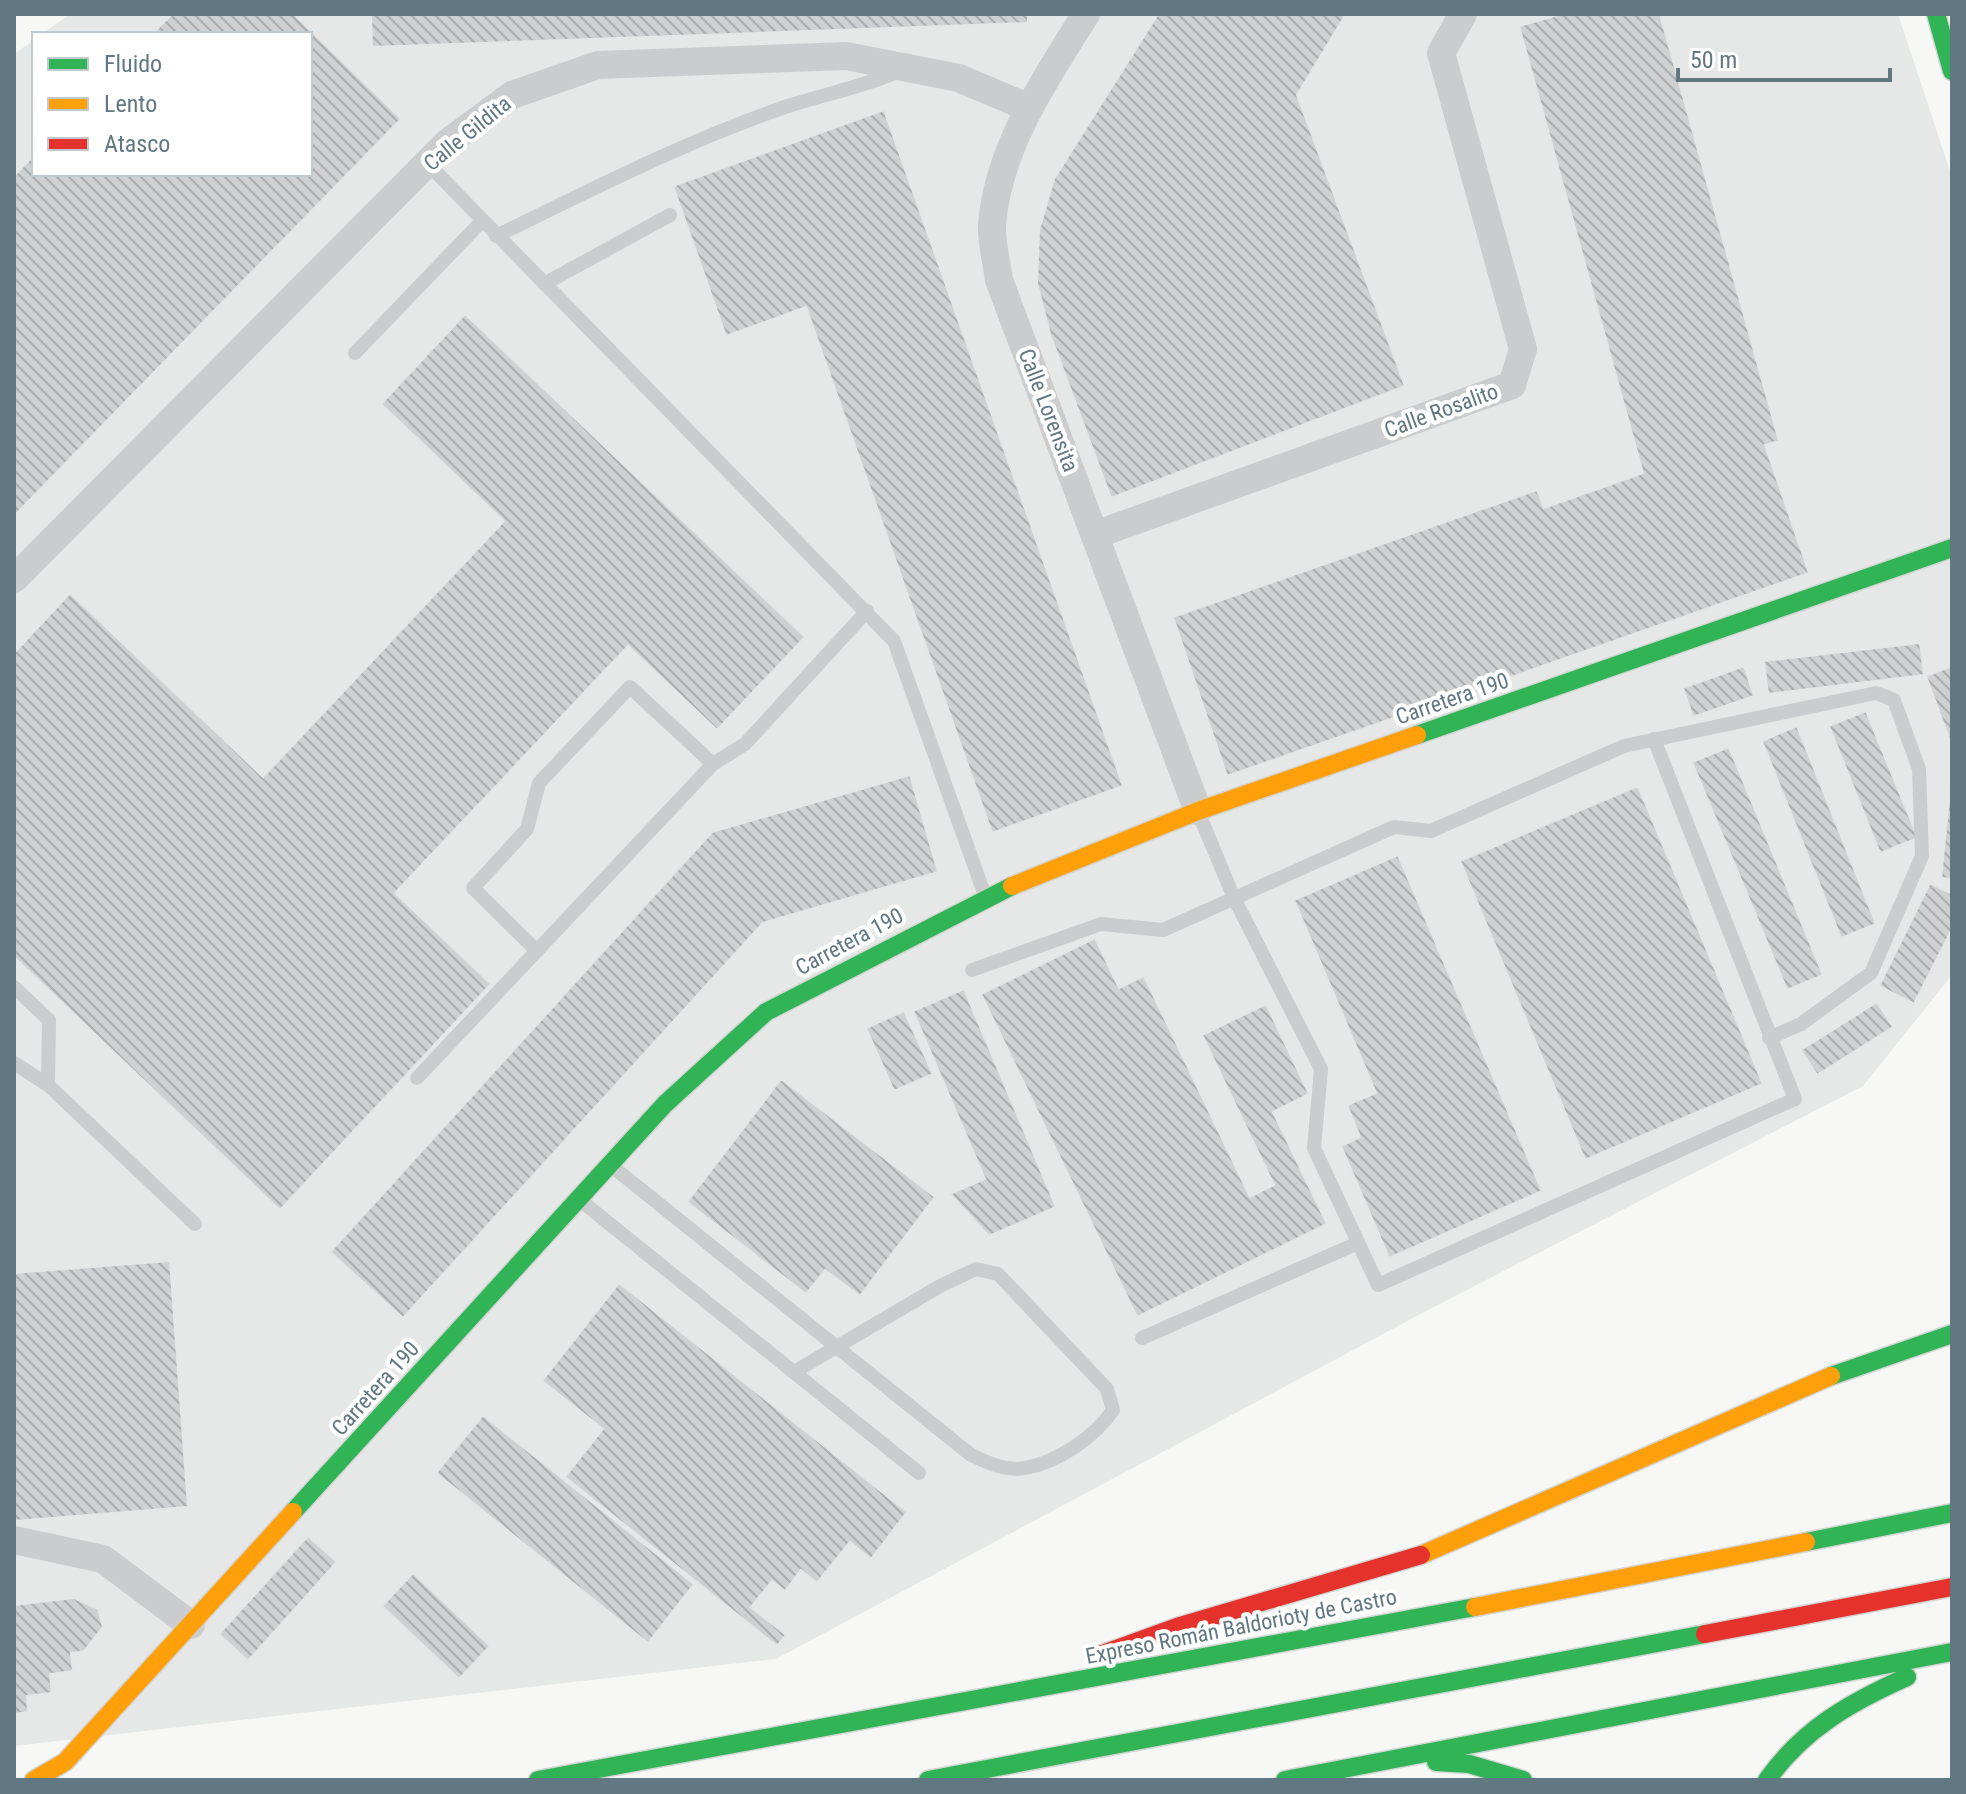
<svg xmlns="http://www.w3.org/2000/svg" width="1966" height="1794" viewBox="0 0 1966 1794" font-family="'Roboto Condensed',sans-serif">
  <style>
    .built { fill: #e6e8e7 }
    .building { fill: url(#building-back-hatch); stroke: #e6e6e6; stroke-width: 2 }
    .lines { fill: none; stroke-linecap: round; stroke-linejoin: round }
    .fast-casing { stroke: #d3d5d5; stroke-width: 21 }
    .slow-casing { stroke: #d3d5d5; stroke-width: 21 }
    .jam-casing { stroke: #d3d5d5; stroke-width: 21 }
    .lane { stroke: #cbcccd; stroke-width: 14 }
    .street { stroke: #cbcccd; stroke-width: 28 }
    .fast { stroke: #30b455; stroke-width: 18 }
    .slow { stroke: #ff9f0a; stroke-width: 18 }
    .jam { stroke: #e5322d; stroke-width: 18 }
    .labels { text-anchor: middle; stroke-width: 8; stroke-linejoin: round; paint-order: stroke }
    .street-label { font-size: 22px; fill: #617781; stroke: #fff }
  </style>
  <defs>
    <pattern id="building-back-hatch" width="6" height="6" patternUnits="userSpaceOnUse" patternTransform="scale(2)"><rect width="6" height="6" fill="#ced0d1"/><path d="M-1 5l2 2M0 0l6 6M5-1l2 2" fill="none" stroke="#abaeaf"/></pattern>
  </defs>
  <rect width="100%" height="100%" fill="#f7f7f6"/>
  <path class="built" d="M70,14H1898L1952,177V975L1863,1086L1428,1310L776,1659L14,1746V54L34,40V174H310V34H42Z"/>
  <path class="building" d="M172,14H294L401,119L14,516V176L34,155V174H310V34H152Z
    M371,14H1028V23L372,47Z
    M1158,14H1346L1297,95L1405,386L1111,498L1050,334L1037,283L1039,230L1054,179Z
    M1562,14H1660L1779,441L1765,445L1809,573L1227,776L1173,617L1537,490L1544,508L1643,473L1519,26Z
    M884,110L1123,786L992,833L806,307L726,336L673,186Z
    M465,314L805,637L717,730L628,646L395,893L491,984L280,1210L14,957V653L70,593L263,777L504,521L381,404Z
    M1920,643L1924,675L1768,694L1764,661Z
    M1744,666L1754,696L1693,717L1683,688Z
    M1952,666V746L1926,676Z
    M1866,711L1918,838L1880,853L1829,726Z
    M1797,726L1876,924L1841,938L1762,741Z
    M1729,747L1823,975L1787,990L1692,762Z
    M1952,770V879L1941,878Z
    M910,775L938,872L763,923L403,1318L330,1252L712,832Z
    M1638,786L1763,1084L1585,1160L1460,861Z
    M1398,855L1542,1191L1389,1258L1341,1146L1360,1137L1347,1105L1376,1093L1294,900Z
    M1930,883L1952,894V929L1914,1004L1879,986Z
    M1095,938L1119,988L1144,976L1250,1197L1274,1185L1202,1035L1266,1004L1309,1094L1273,1112L1327,1224L1137,1317L981,994Z
    M964,989L1056,1207L989,1236L950,1194L985,1179L913,1011Z
    M1877,1002L1893,1027L1817,1075L1801,1050Z
    M904,1011L933,1074L894,1091L866,1028Z
    M781,1079L935,1197L860,1296L825,1270L806,1294L687,1202Z
    M170,1261L188,1507L14,1521V1273Z
    M619,1283L907,1512L871,1559L850,1542L817,1583L801,1570L785,1591L772,1581L751,1607L786,1635L777,1646L565,1477L603,1429L542,1381Z
    M483,1415L694,1584L648,1643L436,1473Z
    M308,1536L337,1562L248,1661L219,1634Z
    M413,1573L490,1646L459,1679L382,1606Z
    M74,1598L98,1609L103,1627L84,1651L71,1653L73,1671L50,1674L52,1693L27,1696L28,1712L14,1714V1605Z"/>
  <g class="lines">
    <g class="fast-casing">
      <path id="fast" d="M1936,14L1952,71
        M1417,735L1952,548
        M1831,1376L1952,1334
        M293,1512L665,1104L766,1012L1012,886
        M1806,1542L1952,1513
        M1436,1762L1469,1764L1523,1780
        M538,1780L1475,1607
        M928,1780L1705,1634
        M1285,1780L1952,1652
        M1767,1780C1803,1729 1851,1702 1907,1677"/>
    </g>
    <g class="slow-casing">
      <path id="slow" d="M1012,886L1198,811L1417,735
        M1421,1555L1831,1376
        M1475,1607L1806,1542
        M34,1780L65,1762L293,1512"/>
    </g>
    <g class="jam-casing">
      <path id="jam" d="M1705,1634L1952,1587
        M1097,1656L1177,1627L1421,1555"/>
    </g>
    <path class="lane" d="M427,163L894,641L984,893
      M496,236C591,190 688,140 788,106C825,94 863,87 899,71
      M544,284L670,215
      M355,353L482,221
      M1199,814L1234,898L1321,1069L1314,1148L1378,1285L1795,1099L1654,739
      M537,951L473,888L527,829L539,783L630,687L713,764L745,744L867,611
      M972,970L1101,924L1163,930L1394,827L1431,831L1624,746L1876,693L1894,700L1919,769L1922,856L1871,973L1801,1024L1769,1038
      M14,987L49,1020L48,1085
      M14,1063L48,1085L195,1224
      M417,1078L713,764
      M613,1167L971,1455C988,1463 1005,1471 1025,1468C1057,1463 1096,1436 1113,1410L1107,1389L998,1274L976,1269L940,1286L794,1372
      M580,1200L919,1473
      M1142,1338L1358,1243"/>
    <path class="street" d="M1086,14C1046,78 998,147 992,225C991,242 997,263 999,280L1198,811
      M1095,535L1512,385L1523,349L1441,53L1463,14
      M14,579L447,143L512,95L598,65L846,56L959,78L1027,107
      M14,1540L103,1559L191,1625"/>
    <use href="#fast" class="fast"/>
    <use href="#slow" class="slow"/>
    <use href="#jam" class="jam"/>
  </g>
  <g class="labels">
    <g class="street-label">
      <text transform="translate(467 133) rotate(-39)" y="8">Calle Gildita</text>
      <text transform="translate(1049 410) rotate(69)" y="8">Calle Lorensita</text>
      <text transform="translate(1441 410) rotate(-20)" y="8">Calle Rosalito</text>
      <text transform="translate(1452 698) rotate(-19)" y="8">Carretera 190</text>
      <text transform="translate(849 941) rotate(-28)" y="8">Carretera 190</text>
      <text transform="translate(375 1388) rotate(-48)" y="8">Carretera 190</text>
      <text transform="translate(1241 1626) rotate(-11)" y="8">Expreso Román Baldorioty de Castro</text>
    </g>
  </g>
  <rect width="1966" height="1794" fill="none" stroke="#617781" stroke-width="32"/>
  <rect x="32" y="32" width="280" height="144" fill="#ffffff" stroke="#c0c9cd" stroke-width="2"/>
  <rect x="48" y="58" width="40" height="12" fill="#30b455" stroke="#c0c9cd" stroke-width="2"/>
  <text x="104" y="72" font-size="24" fill="#617781">Fluido</text>
  <rect x="48" y="98" width="40" height="12" fill="#ff9f0a" stroke="#c0c9cd" stroke-width="2"/>
  <text x="104" y="112" font-size="24" fill="#617781">Lento</text>
  <rect x="48" y="138" width="40" height="12" fill="#e5322d" stroke="#c0c9cd" stroke-width="2"/>
  <text x="104" y="152" font-size="24" fill="#617781">Atasco</text>
  <path d="M1678 68v12h212v-12" fill="none" stroke="#617781" stroke-width="4"/>
  <text x="1690" y="68" font-size="24" fill="#617781" stroke="#ffffff" stroke-width="6" paint-order="stroke">50 m</text>
</svg>
